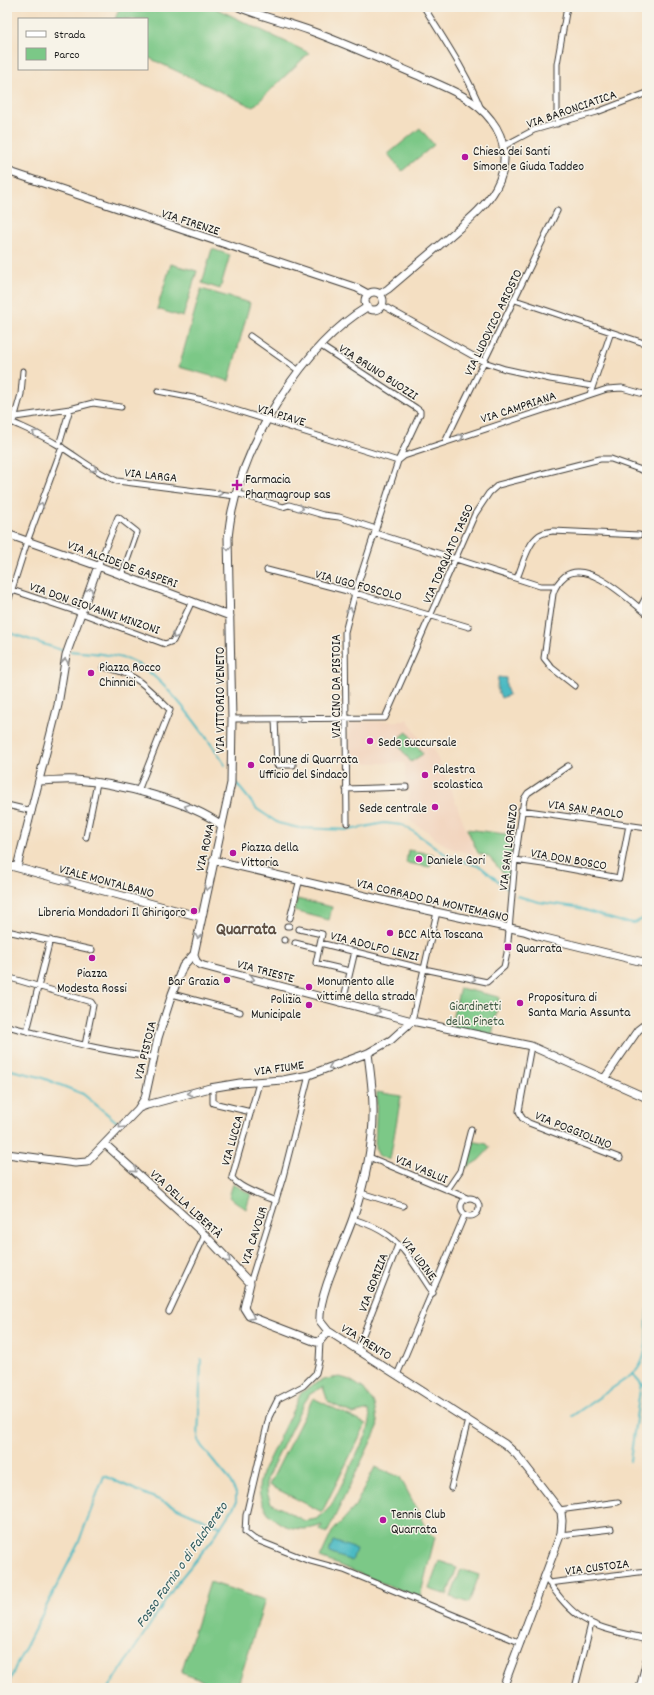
<svg xmlns="http://www.w3.org/2000/svg" width="654" height="1695" viewBox="0 0 654 1695" font-family="Dekko,sans-serif">
  <style>
    .built { fill: #f2d4be }
    .green { fill: #7bc887; stroke: #4c7252; fill-rule: evenodd }
    .water { fill: #4bbac3; stroke: #346b70 }
    .lines { fill: none; stroke-linecap: round; stroke-linejoin: round }
    .stream { stroke: #4bbac3; stroke-width: 2 }
    .street-tunnel { stroke: #c9b8a1; stroke-width: 5; stroke-dasharray: 5 2.5; stroke-linecap: butt }
    .street-casing { stroke: #3c3935; stroke-width: 7 }
    .secondary-casing { stroke: #3c3935; stroke-width: 9 }
    .street { stroke: #fff; stroke-width: 5 }
    .secondary { stroke: #fff; stroke-width: 7 }
    .oneway { stroke: #999 }
    .poi-dot { fill: #b5179e; stroke: #f7f3e8; stroke-width: 1.5 }
    .labels { text-anchor: middle; stroke-width: 3; stroke-linejoin: round; paint-order: stroke }
    .street-label { font-size: 13px; fill: #1c1c1c; stroke: #f7f3e8 }
    .poi-label { font-size: 13px; fill: #1c1c1c; stroke: #f7f3e8; text-anchor: start }
    .park-label { font-size: 13px; fill: #3d5841; stroke: #f7f3e8 }
    .water-label { font-size: 14px; font-style: italic; fill: #2f5b5f; stroke: #f7f3e8 }
    .district-label { font-size: 17px; font-weight: bold; fill: #5f5044; stroke: #f7f3e8 }
  </style>
  <rect width="100%" height="100%" fill="#f7f3e8"/>
  <filter id="ink" filterUnits="userSpaceOnUse"><feTurbulence type="fractalNoise" baseFrequency=".025" numOctaves="2"/><feDisplacementMap in="SourceGraphic" scale="8" xChannelSelector="R" yChannelSelector="G"/><feConvolveMatrix kernelMatrix="1 2 1 2 8 2 1 2 1" color-interpolation-filters="sRGB"/></filter>
  <filter id="wash" filterUnits="userSpaceOnUse"><feTurbulence type="fractalNoise" baseFrequency=".012" numOctaves="4" result="noise"/><feDisplacementMap in="SourceGraphic" scale="16" xChannelSelector="R" yChannelSelector="G"/><feGaussianBlur stdDeviation="0.9" result="paint"/><feColorMatrix in="noise" values="0 0 0 0 0 0 0 0 0 0 0 0 0 0 0 0 0 1.4 0 .05"/><feComposite in="paint" operator="in"/></filter>
  <g filter="url(#wash)">
    <rect width="100%" height="100%" fill="#f4dfc2"/>
    <path class="built" d="M407,719L418,736L434,751L444,772L476,855L452,849L433,837V835L410,821L409,791L406,790L405,763H348V722L404,721Z"/>
    <path class="green" d="M120,7H213L309,53L253,107L147,57V19H115Z
      M420,128L434,145L402,171L388,154Z
      M212,249L230,255L220,289L202,283Z
      M171,264L197,271L183,317L157,309Z
      M201,289L250,303L229,381L179,367Z
      M407,732L423,754L411,762L395,741Z
      M467,829L513,835L509,880L489,857L478,853Z
      M408,850L433,854L430,867L406,863Z
      M297,899L332,907L329,920L294,911Z
      M460,988L499,997L492,1036L450,1027Z
      M377,1092L401,1096L390,1160L379,1156L375,1148Z
      M471,1141L487,1144L490,1148L479,1160L466,1168Z
      M233,1184L251,1194L246,1209L229,1197Z
      M340,1377L350,1380L364,1389L374,1404L378,1427L327,1533L320,1530L322,1525C293,1537 261,1521 259,1488C259,1483 261,1478 262,1473L301,1393C315,1382 322,1379 340,1377ZM323,1387L328,1402L353,1414L369,1410L370,1421L367,1434L331,1506L322,1515L316,1519L305,1521L271,1503L267,1492V1478L304,1403L310,1394Z
      M313,1398L366,1424L322,1512L269,1485Z
      M375,1467L400,1477L430,1534L435,1537L420,1597C386,1586 354,1570 320,1558L332,1532L354,1508Z
      M439,1561L457,1567L447,1595L429,1589Z
      M461,1569L479,1575L469,1603L451,1597Z
      M210,1582L265,1600L237,1688H225L181,1673Z"/>
    <path class="water" d="M498,677L506,678V687L509,695L501,698L497,688Z
      M333,1541L356,1549L352,1561L329,1553Z"/>
    <g class="lines">
      <path class="stream" d="M7,632L58,649L66,650
        M70,651C89,653 117,654 134,662C166,679 205,734 225,765
        M236,783L257,809L278,823L299,828L349,830L384,823L402,825L411,830L448,856L481,867L508,889
        M517,896L539,902L576,907L618,921L634,923L647,917
        M7,1069L40,1077L83,1094L117,1122
        M633,1374L641,1383L647,1386
        M572,1416L633,1374C650,1360 646,1330 647,1310
        M630,1461L641,1383
        M7,1688L15,1668L78,1544L104,1476L221,1527
        M109,1688L177,1583L213,1539L236,1503V1493L229,1479L202,1447L198,1440L201,1359"/>
    </g>
  </g>
  <g filter="url(#ink)">
    <g class="lines">
      <path class="street-tunnel" d="M285,940L295,943"/>
      <g class="street-casing">
        <path id="street" d="M424,7C444,40 467,73 481,109
          M557,124V64L567,7
          M504,146L534,130L597,112L647,93
          M515,300L647,344
          M382,305L484,362L505,369L550,379L592,386
          M250,336L298,370
          M321,346L416,408L420,411V414L398,461L355,593L345,632L347,823
          M158,391L203,400L398,461
          M590,394L611,332
          M15,417L70,409
          M14,419L21,394L23,371
          M7,420C24,428 42,435 58,445C78,457 95,472 117,481L235,496
          M445,442L557,211
          M59,445L70,409L93,403L121,407
          M399,460L404,456L607,389L622,388L647,395
          M236,493L283,507L289,505L323,515L339,517L376,529
          M375,533L540,586H555
          M98,566L118,517L137,532L122,575
          M267,570L355,593L469,627
          M517,578C522,567 527,546 536,538C540,533 547,532 553,531L639,535
          M12,590L81,613L165,644L173,641L192,601
          M7,605L27,542L62,447
          M640,608L647,595
          M103,667C137,673 146,687 170,710L138,791
          M575,686L552,668L544,658L553,594C555,586 559,581 565,576C588,559 629,600 647,614
          M232,719L385,718L475,514L489,493L498,485L600,459H611L647,472
          M275,719L277,765H293
          M346,789L406,787
          M7,805L32,811
          M521,810L647,828
          M86,837L97,783
          M515,860L543,864L619,878L629,825
          M290,918L300,879
          M287,926H289
          M299,929L322,934L316,963L350,971
          M7,931L92,950
          M284,940H285
          M295,943L319,949
          M320,943L424,969L487,982L504,967L507,953L515,860L524,799L528,793L568,766
          M7,977L91,1002L93,1005L85,1045
          M172,994L240,1012
          M343,1002L355,951
          M412,1021L437,912
          M7,1026C55,1038 104,1052 153,1057
          M27,1031L50,940
          M531,1046L519,1111L522,1118L529,1123L620,1158
          M259,1083L232,1177C237,1188 266,1197 276,1201
          M213,1087V1103L251,1112
          M369,1157L467,1198
          M447,1190L460,1171L471,1129
          M361,1193L403,1206
          M461 1207a9 9 0 1 1 18 0a9 9 0 1 1-18 0Z
          M353,1219C366,1223 378,1228 389,1236C407,1250 420,1274 433,1293
          M250,1283L283,1177L309,1075
          M169,1312L205,1235
          M320,1341L319,1361L316,1373L303,1386L278,1399L269,1417L246,1515L245,1532L254,1539L307,1560L344,1570L519,1642
          M357,1350L398,1245
          M397,1375L465,1214
          M451,1488L468,1420
          M559,1510L618,1502
          M560,1535L611,1529
          M544,1576C554,1590 565,1606 579,1616C598,1630 625,1633 647,1639
          M549,1583L647,1571
          M575,1688L591,1624
          M639,1688L647,1656"/>
      </g>
      <g class="secondary-casing">
        <path id="secondary" d="M239,7C262,17 287,22 311,31C346,44 382,60 417,75C442,86 474,97 491,120C507,140 508,166 496,188C485,208 465,223 448,238C428,255 408,272 388,289L380,294
          M7,171L357,288L368,294
          M365 301a9 9 0 1 1 18 0a9 9 0 1 1-18 0Z
          M367,307C303,346 247,438 232,511C230,520 229,529 228,538L232,719L231,783L194,954C195,961 197,964 204,966L412,1021L531,1046L647,1098
          M7,534L98,566L230,616
          M39,781C51,781 64,779 76,780C116,783 190,801 221,825
          M213,860L399,904L524,931L541,937L647,963
          M7,865L201,917
          M17,867L58,705L66,655L98,566
          M368,1053C370,1071 373,1090 373,1108C374,1145 365,1182 353,1218C344,1245 318,1294 320,1321L328,1331L505,1444L517,1455L561,1512L562,1521L561,1533L503,1688
          M604,1079L638,1030L647,1023
          M139,1108L147,1105L210,1088L240,1083L283,1080L309,1075L368,1053L391,1040L412,1021
          M105,1144L205,1235L250,1283L244,1308L249,1316L316,1342L320,1341L328,1331
          M7,1154L75,1163L87,1162L138,1109L145,1098L158,1038L172,994L183,966L194,954"/>
      </g>
      <use href="#street" class="street"/>
      <use href="#secondary" class="secondary"/>
    </g>
    <defs><path id="oneway-chevron" d="M-2-3.5L2.5 0L-2 3.5" fill="none" stroke-width="1.6" stroke-linecap="round" stroke-linejoin="round"/></defs>
    <g class="oneway">
      <use href="#oneway-chevron" transform="translate(35 433) rotate(-152)"/>
      <use href="#oneway-chevron" transform="translate(461 437) rotate(-18)"/>
      <use href="#oneway-chevron" transform="translate(94 469) rotate(33)"/>
      <use href="#oneway-chevron" transform="translate(220 493) rotate(8)"/>
      <use href="#oneway-chevron" transform="translate(41 505) rotate(-70)"/>
      <use href="#oneway-chevron" transform="translate(301 508) rotate(16)"/>
      <use href="#oneway-chevron" transform="translate(228 548) rotate(89)"/>
      <use href="#oneway-chevron" transform="translate(90 590) rotate(-70)"/>
      <use href="#oneway-chevron" transform="translate(350 610) rotate(-76)"/>
      <use href="#oneway-chevron" transform="translate(175 636) rotate(118)"/>
      <use href="#oneway-chevron" transform="translate(65 661) rotate(-82)"/>
      <use href="#oneway-chevron" transform="translate(299 719) rotate(-1)"/>
      <use href="#oneway-chevron" transform="translate(187 807) rotate(-162)"/>
      <use href="#oneway-chevron" transform="translate(68 882) rotate(16)"/>
      <use href="#oneway-chevron" transform="translate(207 888) rotate(102)"/>
      <use href="#oneway-chevron" transform="translate(198 936) rotate(101)"/>
      <use href="#oneway-chevron" transform="translate(252 979) rotate(15)"/>
      <use href="#oneway-chevron" transform="translate(473 979) rotate(12)"/>
      <use href="#oneway-chevron" transform="translate(378 1011) rotate(16)"/>
      <use href="#oneway-chevron" transform="translate(331 1067) rotate(159)"/>
      <use href="#oneway-chevron" transform="translate(190 1093) rotate(166)"/>
      <use href="#oneway-chevron" transform="translate(121 1126) rotate(134)"/>
      <use href="#oneway-chevron" transform="translate(134 1170) rotate(42)"/>
      <use href="#oneway-chevron" transform="translate(228 1260) rotate(46)"/>
      <use href="#oneway-chevron" transform="translate(252 1317) rotate(27)"/>
    </g>
  </g>
  <g class="poi-dot">
    <circle cx="465" cy="157" r="4"/>
    <path d="M235 479h4v4h4v4h-4v4h-4v-4h-4v-4h4z"/>
    <circle cx="91" cy="673" r="4"/>
    <circle cx="370" cy="741" r="4"/>
    <circle cx="251" cy="765" r="4"/>
    <circle cx="425" cy="775" r="4"/>
    <circle cx="435" cy="807" r="4"/>
    <circle cx="233" cy="853" r="4"/>
    <circle cx="419" cy="859" r="4"/>
    <circle cx="194" cy="911" r="4"/>
    <circle cx="390" cy="933" r="4"/>
    <rect x="504" y="943" width="8" height="8" rx="2"/>
    <circle cx="92" cy="958" r="4"/>
    <circle cx="227" cy="980" r="4"/>
    <circle cx="309" cy="987" r="4"/>
    <circle cx="520" cy="1003" r="4"/>
    <circle cx="309" cy="1005" r="4"/>
    <circle cx="383" cy="1520" r="4"/>
  </g>
  <g class="labels">
    <g class="street-label">
      <text transform="translate(571 108) rotate(-19)" y="5">VIA BARONCIATICA</text>
      <text transform="translate(191 221) rotate(18)" y="5">VIA FIRENZE</text>
      <text transform="translate(492 322) rotate(-64)" y="5">VIA LUDOVICO ARIOSTO</text>
      <text transform="translate(379 371) rotate(33)" y="5">VIA BRUNO BUOZZI</text>
      <text transform="translate(518 406) rotate(-18)" y="5">VIA CAMPRIANA</text>
      <text transform="translate(282 414) rotate(17)" y="5">VIA PIAVE</text>
      <text transform="translate(151 474) rotate(6)" y="5">VIA LARGA</text>
      <text transform="translate(447 553) rotate(-66)" y="5">VIA TORQUATO TASSO</text>
      <text transform="translate(123 563) rotate(20)" y="5">VIA ALCIDE DE GASPERI</text>
      <text transform="translate(359 584) rotate(15)" y="5">VIA UGO FOSCOLO</text>
      <text transform="translate(95 607) rotate(19)" y="5">VIA DON GIOVANNI MINZONI</text>
      <text transform="translate(335 686) rotate(-90)" y="5">VIA CINO DA PISTOIA</text>
      <text transform="translate(219 700) rotate(-90)" y="5">VIA VITTORIO VENETO</text>
      <text transform="translate(586 808) rotate(8)" y="5">VIA SAN PAOLO</text>
      <text transform="translate(204 847) rotate(-77)" y="5">VIA ROMA</text>
      <text transform="translate(507 847) rotate(-83)" y="5">VIA SAN LORENZO</text>
      <text transform="translate(569 858) rotate(10)" y="5">VIA DON BOSCO</text>
      <text transform="translate(107 880) rotate(15)" y="5">VIALE MONTALBANO</text>
      <text transform="translate(433 899) rotate(13)" y="5">VIA CORRADO DA MONTEMAGNO</text>
      <text transform="translate(375 945) rotate(14)" y="5">VIA ADOLFO LENZI</text>
      <text transform="translate(266 970) rotate(15)" y="5">VIA TRIESTE</text>
      <text transform="translate(144 1050) rotate(-76)" y="5">VIA PISTOIA</text>
      <text transform="translate(279 1067) rotate(-8)" y="5">VIA FIUME</text>
      <text transform="translate(574 1129) rotate(22)" y="5">VIA POGGIOLINO</text>
      <text transform="translate(231 1140) rotate(-74)" y="5">VIA LUCCA</text>
      <text transform="translate(422 1168) rotate(23)" y="5">VIA VASLUI</text>
      <text transform="translate(187 1203) rotate(43)" y="5">VIA DELLA LIBERTÀ</text>
      <text transform="translate(253 1235) rotate(-72)" y="5">VIA CAVOUR</text>
      <text transform="translate(420 1258) rotate(53)" y="5">VIA UDINE</text>
      <text transform="translate(372 1282) rotate(-69)" y="5">VIA GORIZIA</text>
      <text transform="translate(367 1341) rotate(32)" y="5">VIA TRENTO</text>
      <text transform="translate(597 1566) rotate(-7)" y="5">VIA CUSTOZA</text>
    </g>
    <g class="poi-label">
      <text x="473" y="155">Chiesa dei Santi<tspan x="473" dy="15">Simone e Giuda Taddeo</tspan></text>
      <text x="245" y="483">Farmacia<tspan x="245" dy="15">Pharmagroup sas</tspan></text>
      <text x="99" y="671">Piazza Rocco<tspan x="99" dy="15">Chinnici</tspan></text>
      <text x="378" y="746">Sede succursale</text>
      <text x="259" y="763">Comune di Quarrata<tspan x="259" dy="15">Ufficio del Sindaco</tspan></text>
      <text x="433" y="773">Palestra<tspan x="433" dy="15">scolastica</tspan></text>
      <text x="427" y="812" text-anchor="end">Sede centrale</text>
      <text x="241" y="851">Piazza della<tspan x="241" dy="15">Vittoria</tspan></text>
      <text x="427" y="864">Daniele Gori</text>
      <text x="186" y="916" text-anchor="end">Libreria Mondadori Il Ghirigoro</text>
      <text x="398" y="938">BCC Alta Toscana</text>
      <text x="516" y="952">Quarrata</text>
      <text x="92" y="977" text-anchor="middle">Piazza<tspan x="92" dy="15">Modesta Rossi</tspan></text>
      <text x="219" y="985" text-anchor="end">Bar Grazia</text>
      <text x="317" y="985">Monumento alle<tspan x="317" dy="15">vittime della strada</tspan></text>
      <text x="528" y="1001">Propositura di<tspan x="528" dy="15">Santa Maria Assunta</tspan></text>
      <text x="301" y="1003" text-anchor="end">Polizia<tspan x="301" dy="15">Municipale</tspan></text>
      <text x="391" y="1518">Tennis Club<tspan x="391" dy="15">Quarrata</tspan></text>
    </g>
    <g class="park-label">
      <text x="475" y="1010">Giardinetti<tspan x="475" dy="15">della Pineta</tspan></text>
    </g>
    <g class="water-label">
      <text transform="translate(181 1564) rotate(-55)" y="5">Fosso Farnio o di Falchereto</text>
    </g>
    <g class="district-label">
      <text x="246" y="934">Quarrata</text>
    </g>
  </g>
  <rect width="654" height="1695" fill="none" stroke="#f7f3e8" stroke-width="24"/>
  <rect x="18" y="18" width="130" height="52" fill="#f7f3e8" stroke="#9f9d96"/>
  <rect x="26" y="31" width="20" height="6" fill="#ffffff" stroke="#9f9d96"/>
  <text x="54" y="38" font-size="12" fill="#1c1c1c">Strada</text>
  <rect x="26" y="48" width="20" height="12" fill="#7bc887" stroke="#9f9d96"/>
  <text x="54" y="58" font-size="12" fill="#1c1c1c">Parco</text>
</svg>
